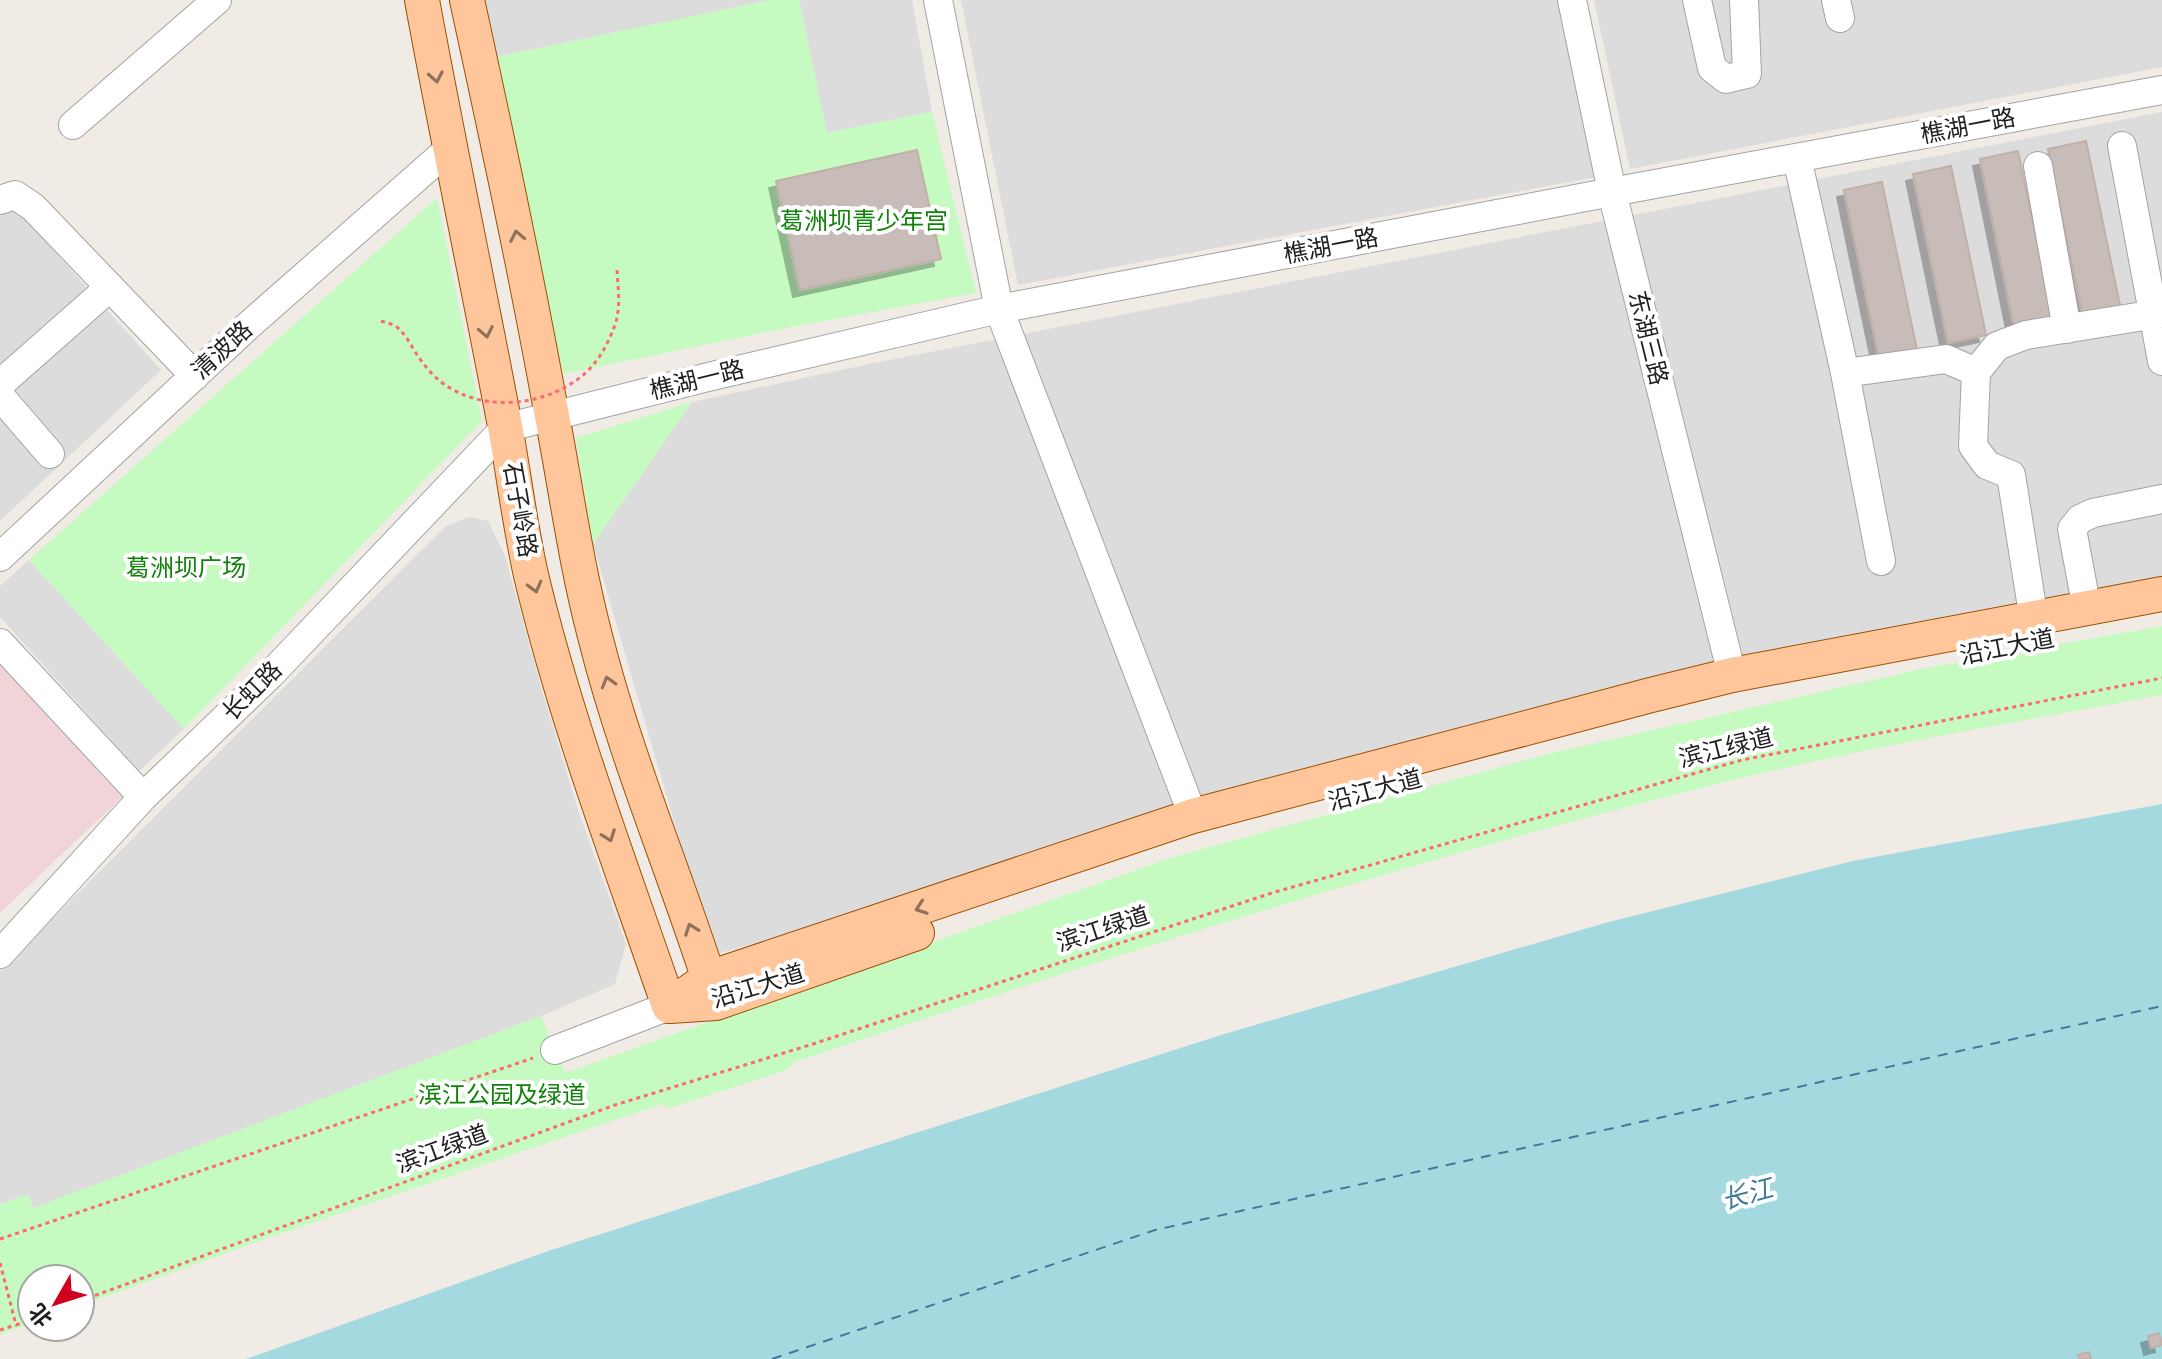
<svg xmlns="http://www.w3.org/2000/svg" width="2162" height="1359" viewBox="0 0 2162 1359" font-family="Raleway,'Noto Sans SC',sans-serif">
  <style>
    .residential { fill: #dddcdc }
    .commercial { fill: #f1d4d7 }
    .park { fill: #c5fbc1 }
    .water { fill: #a4dadf }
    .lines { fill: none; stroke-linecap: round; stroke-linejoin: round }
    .ferry { stroke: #407a9a; stroke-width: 2; stroke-dasharray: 10 8; stroke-linecap: butt }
    .building { fill: #c8bcb8; stroke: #c2afa7; stroke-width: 2; filter: url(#shadow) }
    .minor-casing { stroke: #a3a3a3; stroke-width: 30 }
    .major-casing { stroke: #9a5100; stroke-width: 36 }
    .path { stroke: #fe686e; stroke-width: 3; stroke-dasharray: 4 4; stroke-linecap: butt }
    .minor { stroke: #fff; stroke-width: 28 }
    .major { stroke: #ffc69b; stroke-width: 34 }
    .path-bridge { stroke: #fe686e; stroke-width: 3; stroke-dasharray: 4 4; stroke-linecap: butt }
    .oneway { stroke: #8f725d }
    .labels { text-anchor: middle; stroke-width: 8; stroke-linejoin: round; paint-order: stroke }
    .street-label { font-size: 24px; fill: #1f1f1f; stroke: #fff }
    .park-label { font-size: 24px; fill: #0f8208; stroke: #fff }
    .water-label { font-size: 26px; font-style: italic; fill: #407a9a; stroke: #fff }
  </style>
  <defs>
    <filter id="shadow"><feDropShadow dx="-7" dy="7" stdDeviation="0" flood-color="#0004"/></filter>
  </defs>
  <rect width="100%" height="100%" fill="#f0ebe5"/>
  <path class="residential" d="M485,0H771L496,57Z
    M799,0H912L932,112L827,133Z
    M961,0H1557L1596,177L1018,285Z
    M1594,0H2162V67L1630,169Z
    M2162,112V587L1660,687L713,955L593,544L692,402L869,364Z
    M0,191L161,370L0,521Z
    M469,517L488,521L505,556L543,694L579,813L626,944L615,984L541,1016L33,1209L28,1194L0,1204V971L446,526Z
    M29,560L184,729L139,771L0,617V586Z"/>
  <path class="commercial" d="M0,663L122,797L0,913Z"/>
  <path class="park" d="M771,0H799L827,133L932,112L976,293L791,327L563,374L496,57Z
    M437,198L482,421L184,729L29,560Z
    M692,402L593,544L576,438Z
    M2162,626V695C2017,722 1872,746 1729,781C1413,859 1103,959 794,1062L787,1070L669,1108L662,1104L265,1239L80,1306V1279H32V1323L0,1335V1204L28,1194L33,1208L541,1016L565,1073L1170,858L1548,754L1921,669Z"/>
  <path class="water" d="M2162,804V1359H246L551,1250L1221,1035L1605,923L1853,861Z"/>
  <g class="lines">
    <path class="ferry" d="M772,1359L1155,1230L2162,1006"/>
  </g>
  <path class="building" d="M2086,141L2121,310L2083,317L2048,149Z
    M917,150L941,259L800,290L776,181Z
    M2018,151L2053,319L2014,327L1980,159Z
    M1951,166L1986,335L1948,343L1913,174Z
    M1882,182L1917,350L1879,358L1844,190Z
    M2159,1333L2162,1345L2151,1348L2148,1336Z
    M2089,1352L2091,1359H2079L2078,1355Z"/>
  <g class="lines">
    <g class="minor-casing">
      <path id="minor" d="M938,0L999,309L1193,816
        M1572,0L1612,192L1732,675
        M1697,0L1712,68L1726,79L1747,74L1744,0
        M1836,0L1840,18
        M73,125L217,0
        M2122,146L2162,361
        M1797,158L1845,373L1881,561
        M2038,166L2067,329
        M0,200L15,195L33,207L195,376
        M1845,373L1946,359L1976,372
        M0,384L110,287
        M0,396L50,454
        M0,557L249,325L449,149
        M2087,609L2072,529L2080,519L2093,513L2162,499
        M2034,620L2011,475L1987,465L1973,446L1976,372L1997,346L2026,335L2162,313
        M0,643L143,797
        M0,954L143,797L270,675L505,428L708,377L999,309L1612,192L2162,90
        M555,1050L669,1006"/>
    </g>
    <g class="major-casing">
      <path id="major" d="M422,0C448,142 478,284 505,426C514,476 520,526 531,575C566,722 620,863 669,1006
        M467,0C497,138 527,277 552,416C566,489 576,564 595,636C626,760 677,877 715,998
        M669,1006L709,978L1193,816L1651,695L1732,675L2162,594
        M670,1006L716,1003L917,933"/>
    </g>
    <path class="path" d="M0,1239L533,1058
      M0,1263L16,1325L32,1319
      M80,1301L615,1105L813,1044L1275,892L1742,760L2162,678
      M0,1330L15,1325"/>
    <use href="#minor" class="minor"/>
    <use href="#major" class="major"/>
    <path class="path-bridge" d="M381,321C387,323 394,324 398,328C406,335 410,344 416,353C424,366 436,380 450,388C490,412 546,405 582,376C598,363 608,344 615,325C621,307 618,289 617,270"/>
  </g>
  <defs><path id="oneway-chevron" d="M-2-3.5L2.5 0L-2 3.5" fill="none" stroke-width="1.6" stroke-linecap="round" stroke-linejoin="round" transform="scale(2)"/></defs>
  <g class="oneway">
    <use href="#oneway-chevron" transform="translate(436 77) rotate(80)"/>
    <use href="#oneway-chevron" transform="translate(517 236) rotate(-101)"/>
    <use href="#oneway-chevron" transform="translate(486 332) rotate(79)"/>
    <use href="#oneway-chevron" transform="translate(535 587) rotate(75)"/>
    <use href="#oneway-chevron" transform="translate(608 682) rotate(-106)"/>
    <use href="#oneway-chevron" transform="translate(609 836) rotate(70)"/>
    <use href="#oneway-chevron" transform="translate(921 908) rotate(161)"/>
    <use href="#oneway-chevron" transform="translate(691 929) rotate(-110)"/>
  </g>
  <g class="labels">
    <g class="street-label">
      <text transform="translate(1968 126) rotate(-11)" y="8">樵湖一路</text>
      <text transform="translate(1331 246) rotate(-11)" y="8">樵湖一路</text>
      <text transform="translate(1648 338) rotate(76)" y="8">东湖三路</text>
      <text transform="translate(222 350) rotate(-43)" y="8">清波路</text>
      <text transform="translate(697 380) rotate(-14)" y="8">樵湖一路</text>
      <text transform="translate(520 510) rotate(80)" y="8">石子岭路</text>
      <text transform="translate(2007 647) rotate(-11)" y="8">沿江大道</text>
      <text transform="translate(252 691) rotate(-45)" y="8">长虹路</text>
      <text transform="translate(1726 748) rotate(-14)" y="8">滨江绿道</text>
      <text transform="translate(1375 790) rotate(-15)" y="8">沿江大道</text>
      <text transform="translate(1103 929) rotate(-18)" y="8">滨江绿道</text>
      <text transform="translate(758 986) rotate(-17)" y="8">沿江大道</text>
      <text transform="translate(442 1149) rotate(-20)" y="8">滨江绿道</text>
    </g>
    <g class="park-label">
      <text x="864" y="229">葛洲坝青少年宫</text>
      <text x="186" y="576">葛洲坝广场</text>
      <text x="502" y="1103">滨江公园及绿道</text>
    </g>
    <g class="water-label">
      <text transform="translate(1747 1194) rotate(-15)" y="9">长江</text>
    </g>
  </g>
  <g transform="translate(56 1303) rotate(231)"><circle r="38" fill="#ffffff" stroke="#a5a5a5" stroke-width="2"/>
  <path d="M0-6L14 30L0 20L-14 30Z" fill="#ce001e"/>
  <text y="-12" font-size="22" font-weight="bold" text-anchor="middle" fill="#1f1f1f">北</text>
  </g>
</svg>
